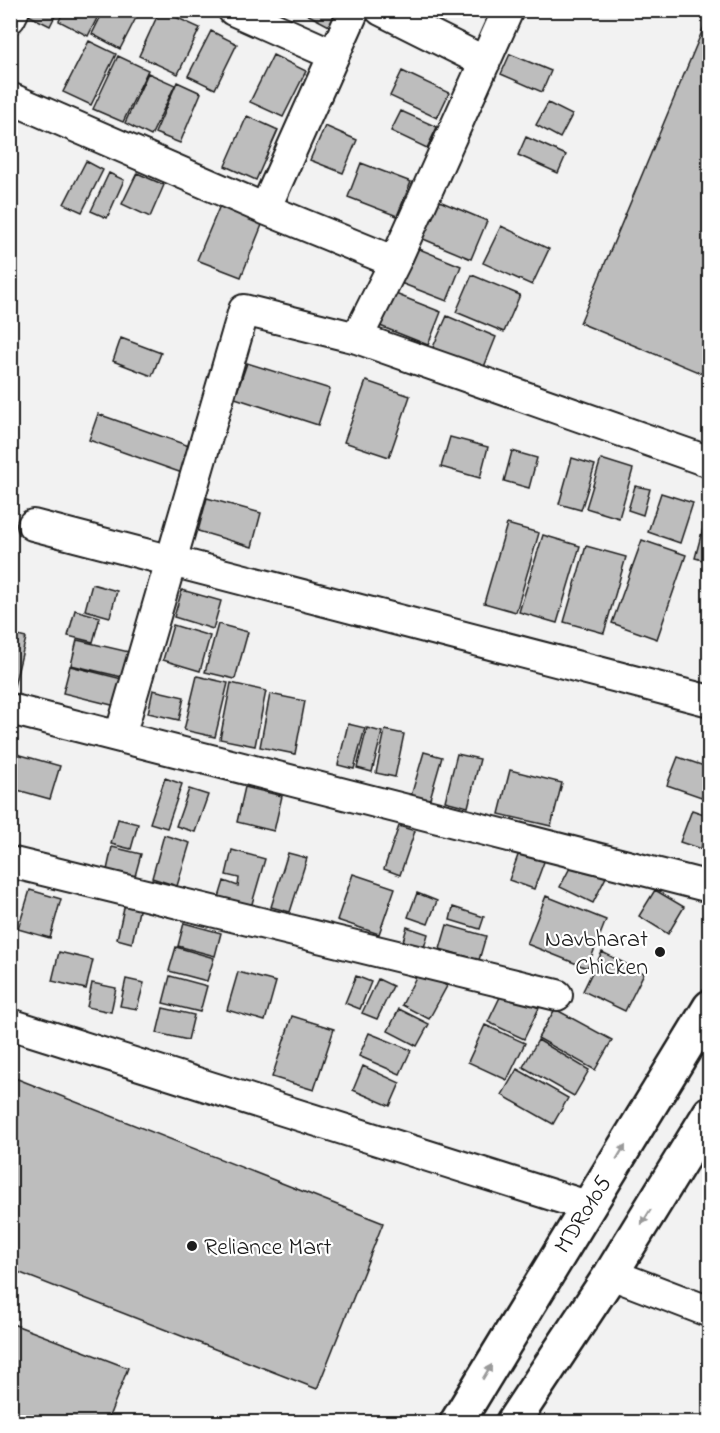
<svg xmlns="http://www.w3.org/2000/svg" width="720" height="1433" viewBox="0 0 720 1433" font-family="'Indie Flower',sans-serif">
  <style>
    .building { fill: #bdbdbd; stroke: #1c1c1c; stroke-width: 1.5 }
    .lines { fill: none; stroke-linecap: round; stroke-linejoin: round }
    .street-casing { stroke: #1c1c1c; stroke-width: 34 }
    .secondary-casing { stroke: #1c1c1c; stroke-width: 38 }
    .street { stroke: #fff; stroke-width: 30 }
    .secondary { stroke: #fff; stroke-width: 33 }
    .oneway { fill: #999 }
    .poi-dot { fill: #1c1c1c; stroke: #fff; stroke-width: 2 }
    .labels { text-anchor: middle; stroke-width: 4.5; stroke-linejoin: round; paint-order: stroke }
    .poi-label { font-size: 24px; fill: #1c1c1c; stroke: #fff; text-anchor: end }
    .street-label { font-size: 24px; fill: #1c1c1c; stroke: #fff }
  </style>
  <rect width="100%" height="100%" fill="#f2f2f2"/>
  <filter id="ink" filterUnits="userSpaceOnUse"><feTurbulence type="fractalNoise" baseFrequency=".0167" numOctaves="2"/><feDisplacementMap in="SourceGraphic" scale="12" xChannelSelector="R" yChannelSelector="G"/><feConvolveMatrix kernelMatrix="1 2 1 2 8 2 1 2 1" color-interpolation-filters="sRGB"/></filter>
  <g filter="url(#ink)">
    <path class="building" d="M25,10H58L50,26L24,13Z
      M64,10H101L88,36L59,21Z
      M104,10H140L120,49L92,34Z
      M160,10L200,28L178,74L139,56Z
      M299,10H338L331,27Z
      M706,22L710,24V377L580,323Z
      M211,31L237,44L215,89L188,76Z
      M89,41L116,54L91,105L63,92Z
      M510,54L551,71L542,92L501,74Z
      M273,55L306,71L283,117L250,102Z
      M118,56L148,70L123,122L93,109Z
      M402,71L449,93L437,118L390,96Z
      M148,73L175,85L151,136L125,123Z
      M177,82L201,93L180,143L155,133Z
      M548,103L572,115L560,138L536,125Z
      M401,111L437,127L427,148L391,131Z
      M247,116L278,130L256,180L225,166Z
      M325,126L357,140L343,173L310,160Z
      M526,137L566,155L558,173L518,155Z
      M86,161L103,170L82,212L64,204Z
      M361,163L411,182L397,216L348,197Z
      M109,173L124,180L107,218L91,211Z
      M137,173L164,185L150,217L122,204Z
      M437,200L487,221L471,259L421,238Z
      M221,203L264,220L241,277L197,260Z
      M501,226L549,249L532,285L483,263Z
      M412,246L461,266L447,301L398,282Z
      M472,275L520,295L504,332L456,312Z
      M393,293L441,312L428,345L380,326Z
      M447,316L496,337L480,377L429,356Z
      M121,338L161,353L152,376L113,361Z
      M247,363L330,389L318,425L235,398Z
      M366,381L410,396L389,457L344,442Z
      M98,414L192,447L182,473L89,440Z
      M450,437L488,447L480,478L441,467Z
      M512,451L537,458L529,488L504,481Z
      M572,458L595,465L581,510L559,504Z
      M601,459L633,469L619,518L586,508Z
      M635,486L650,489L643,515L628,510Z
      M661,493L693,503L680,543L648,532Z
      M207,498L261,513L252,547L198,531Z
      M710,502V562L695,558Z
      M507,524L539,533L516,612L484,603Z
      M543,535L580,546L557,623L519,612Z
      M642,540L686,555L657,639L612,623Z
      M586,546L626,557L604,633L564,622Z
      M92,584L117,591L110,617L85,610Z
      M182,590L221,601L213,629L174,617Z
      M75,610L100,617L93,642L68,636Z
      M218,624L248,632L235,679L205,672Z
      M173,625L210,636L200,671L163,660Z
      M10,634L26,638L14,686L10,685Z
      M77,640L129,652L122,677L71,665Z
      M70,666L122,679L116,706L63,693Z
      M197,676L228,683L215,737L184,730Z
      M231,683L266,691L255,746L220,739Z
      M153,690L184,697L179,720L148,713Z
      M270,694L305,701L295,754L260,747Z
      M348,724L365,728L354,769L338,765Z
      M367,728L382,732L372,772L357,768Z
      M385,730L404,734L395,777L376,773Z
      M10,752L60,766L50,799L10,788Z
      M424,752L442,757L429,802L411,796Z
      M457,754L480,759L468,807L445,801Z
      M678,757L710,768V800L667,785Z
      M510,770L562,783L551,826L499,814Z
      M165,778L182,784L167,828L150,823Z
      M245,787L282,796L274,831L237,822Z
      M189,789L208,795L195,832L176,826Z
      M692,810L710,816L701,849L680,842Z
      M118,819L138,824L131,849L111,844Z
      M399,826L415,831L400,875L384,869Z
      M164,835L190,843L177,886L152,878Z
      M112,847L141,854L135,876L107,870Z
      M232,850L265,859L249,914L217,904L224,881L238,886L239,878L226,875Z
      M520,850L545,859L534,889L509,880Z
      M288,853L307,858L290,912L271,907Z
      M573,862L606,877L593,903L560,887Z
      M353,874L395,888L379,934L337,920Z
      M30,890L61,899L50,938L18,929Z
      M655,890L684,907L668,934L639,916Z
      M417,893L437,901L428,924L408,917Z
      M546,896L606,920L587,968L527,944Z
      M125,903L140,906L132,943L117,939Z
      M453,907L484,917L480,929L450,920Z
      M184,923L221,933L215,956L178,946Z
      M447,925L486,936L479,960L440,949Z
      M407,927L428,934L423,951L402,945Z
      M176,947L214,958L207,981L169,971Z
      M59,952L93,960L86,989L52,981Z
      M602,952L644,973L625,1011L583,991Z
      M419,971L447,986L429,1019L402,1005Z
      M238,972L276,982L265,1021L227,1010Z
      M170,976L207,986L200,1012L163,1003Z
      M356,976L371,982L360,1009L345,1003Z
      M126,979L144,983L137,1009L120,1006Z
      M378,979L393,986L377,1019L362,1013Z
      M92,983L116,988L111,1012L87,1007Z
      M503,991L539,1008L524,1039L488,1022Z
      M163,1008L194,1015L188,1040L157,1033Z
      M399,1009L429,1024L417,1046L388,1031Z
      M555,1009L612,1040L595,1070L538,1038Z
      M292,1016L334,1029L314,1090L272,1077Z
      M485,1025L525,1043L507,1080L468,1062Z
      M369,1033L411,1050L400,1074L359,1056Z
      M538,1040L589,1070L574,1096L523,1067Z
      M363,1066L400,1083L390,1106L353,1090Z
      M517,1069L568,1098L553,1124L502,1095Z
      M10,1076L383,1223L317,1389L10,1269Z
      M10,1323L128,1368L107,1422H10Z"/>
    <g class="lines">
      <g class="street-casing">
        <path id="street" d="M233,10L334,55
          M381,10L485,62
          M10,18L14,10
          M10,98L265,209L395,262
          M265,209L354,10
          M357,338L395,262L508,10
          M33,525L710,701
          M10,709L710,887
          M120,736L244,310L357,338L710,462
          M10,862L557,995
          M10,1024L587,1206
          M611,1274L710,1312"/>
      </g>
      <g class="secondary-casing">
        <path id="secondary" d="M457,1422L710,1007
          M513,1422L611,1274L710,1113"/>
      </g>
      <use href="#street" class="street"/>
      <use href="#secondary" class="secondary"/>
    </g>
    <defs><path id="oneway-solid" d="M-6-.8H1V-3.2L6.5 0L1 3.2V.8H-6Z" transform="scale(1.5)"/></defs>
    <g class="oneway">
      <use href="#oneway-solid" transform="translate(621 1152) rotate(-59)"/>
      <use href="#oneway-solid" transform="translate(646 1217) rotate(122)"/>
      <use href="#oneway-solid" transform="translate(487 1372) rotate(-59)"/>
    </g>
  </g>
  <g class="poi-dot">
    <circle cx="660" cy="952" r="6"/>
    <circle cx="192" cy="1246" r="6"/>
  </g>
  <g class="labels">
    <g class="poi-label">
      <text x="648" y="946">Navbharat<tspan x="648" dy="28">Chicken</tspan></text>
      <text x="204" y="1254" text-anchor="start">Reliance Mart</text>
    </g>
    <g class="street-label">
      <text transform="translate(582 1214) rotate(-58)" y="8">MDR0105</text>
    </g>
  </g>
  <rect width="720" height="1433" fill="none" stroke="#fff" stroke-width="36"/>
  <rect x="18" y="18" width="684" height="1397" fill="none" stroke="#1c1c1c" stroke-width="2" filter="url(#ink)"/>
</svg>
